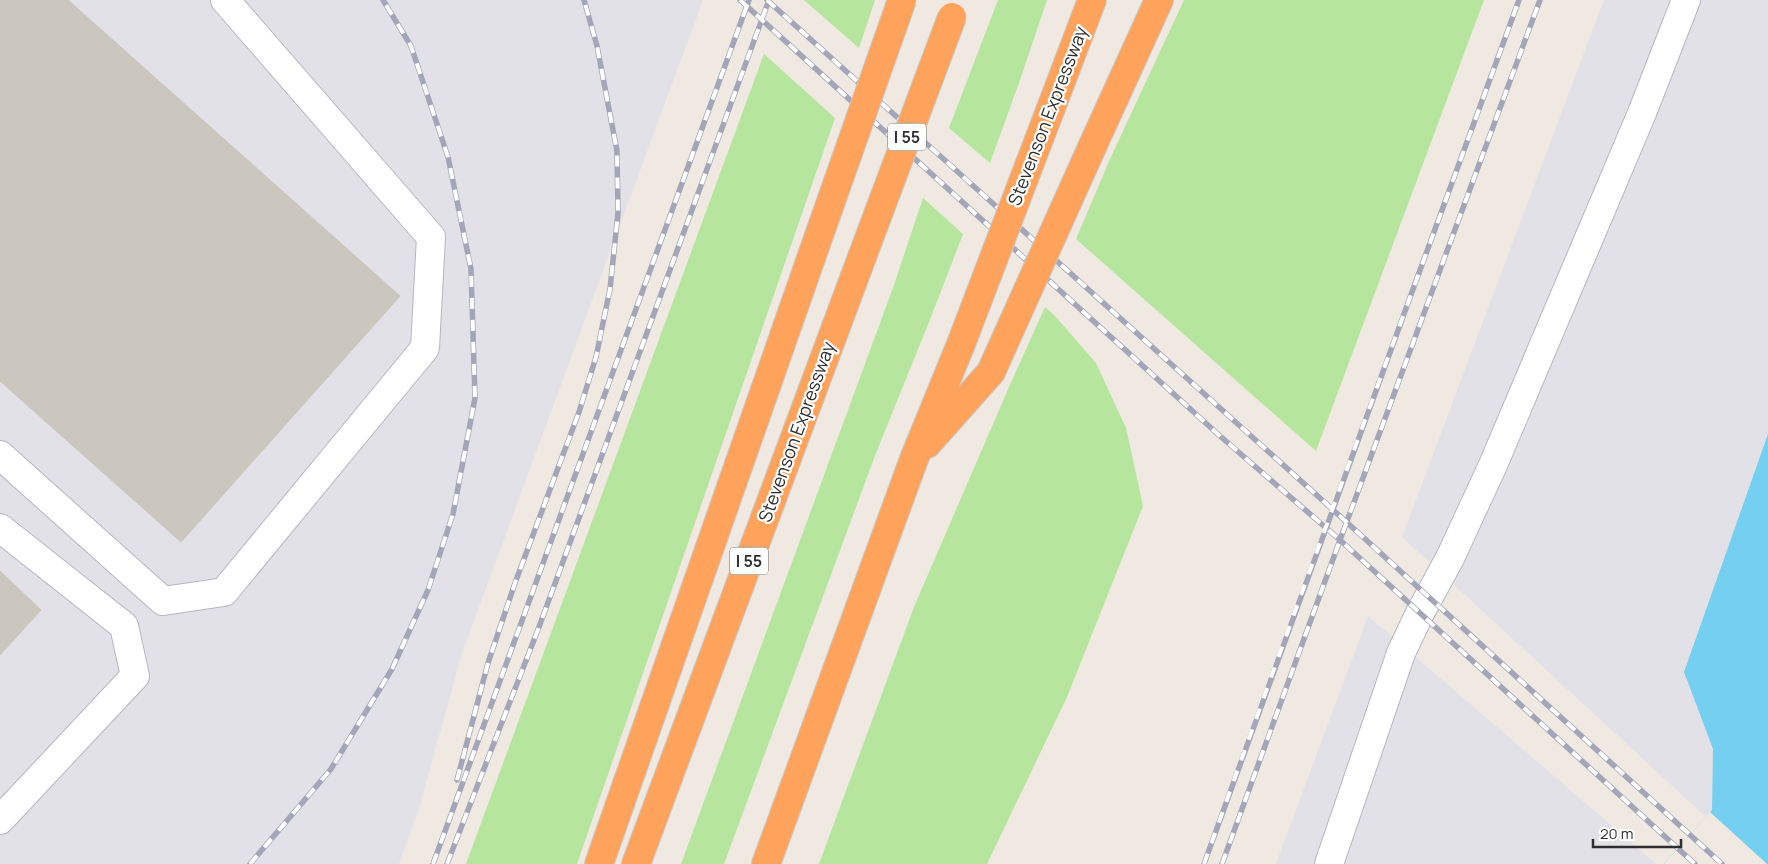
<svg xmlns="http://www.w3.org/2000/svg" width="1768" height="864" viewBox="0 0 1768 864" font-family="Manrope,sans-serif">
  <style>
    .industrial { fill: #e3e1e8 }
    .green { fill: #b6e59e }
    .water { fill: #75cff0 }
    .pier { fill: #efe9e1 }
    .building { fill: #cbc7bf; stroke: #cbc5ba }
    .lines { fill: none; stroke-linecap: round; stroke-linejoin: round }
    .minor-casing { stroke: #b4b7c1; stroke-width: 30 }
    .highway-casing { stroke: #c9c9c9; stroke-width: 30 }
    .minor { stroke: #fff; stroke-width: 28 }
    .highway { stroke: #ffa35c; stroke-width: 28 }
    .rail-casing { stroke: #a3a6b8; stroke-width: 5.5 }
    .rail { stroke: #fff; stroke-width: 4; stroke-dasharray: 11; stroke-linecap: butt }
    .highway-bridge-casing { stroke: #c9c9c9; stroke-width: 30; stroke-linecap: butt }
    .highway-bridge { stroke: #ffa35c; stroke-width: 28 }
    .labels { text-anchor: middle; stroke-width: 4.5; stroke-linejoin: round; paint-order: stroke }
    .shield { fill: #fff; stroke: #6d6d6d; stroke-width: 1 }
    .shield-label { font-size: 16px; font-weight: bold; fill: #2e2e2e }
    .street-label { font-size: 18px; fill: #2e2e2e; stroke: #fff }
  </style>
  <rect width="100%" height="100%" fill="#efe9e1"/>
  <path class="industrial" d="M0,0H703L462,653L418,812L399,864H0Z
    M1604,0H1768V434L1684,672L1713,749L1712,810L1706,817L1402,537Z
    M1368,616L1656,864H1276Z"/>
  <path class="green" d="M804,0H875L859,48Z
    M998,0H1047L1020,80L990,163L949,128Z
    M1184,0H1484L1316,451L1076,239L1110,159Z
    M764,54L835,118L577,864H466Z
    M923,198L963,234L931,317L876,453L724,864H681L894,285Z
    M1045,307L1055,316L1096,363L1126,428L1143,506L1067,697L987,864H819L914,607L1009,387Z"/>
  <path class="water" d="M1768,434V864H1664L1712,810L1713,749L1684,672Z"/>
  <path class="pier" d="M1710,812L1767,864H1664Z"/>
  <path class="building" d="M0,0H68L400,296L181,542L0,381Z
    M0,571L41,610L0,655Z"/>
  <g class="lines">
    <g class="minor-casing">
      <path id="minor" d="M0,455L163,601L224,592L425,348L431,237L225,0
        M0,528L124,626L135,676L0,820
        M1329,864L1401,653L1420,613L1450,558L1493,465L1642,113L1686,0"/>
    </g>
    <g class="highway-casing">
      <path id="highway" d="M1051,108L1092,0
        M1093,145L1159,0
        M927,444L991,372
        M599,864L823,224
        M636,864L862,257
        M766,864L914,459L961,344"/>
    </g>
    <use href="#minor" class="minor"/>
    <use href="#highway" class="highway"/>
    <g class="rail-casing">
      <path id="rail" d="M740,0L1220,436L1340,540L1695,864
        M767,0L1331,508L1722,864
        M457,780L488,663L515,583L579,412L596,357L610,289L618,213L617,151L597,46L584,0
        M250,864L331,769L392,669L428,590L453,514L475,398L471,269L448,157L411,46L383,0
        M433,864L749,0
        M447,864L539,627L769,0
        M1204,864C1307,575 1414,288 1519,0
        M1222,864L1340,540L1540,0"/>
    </g>
    <use href="#rail" class="rail"/>
    <g class="highway-bridge-casing">
      <path id="highway-bridge" d="M823,224L902,0
        M862,257L952,17
        M961,344L1051,108
        M991,372L1093,145"/>
    </g>
    <use href="#highway-bridge" class="highway-bridge"/>
  </g>
  <g class="labels">
    <g class="shield">
      <rect x="888" y="123.5" width="38" height="27" rx="4"/>
      <rect x="730" y="547.5" width="38" height="27" rx="4"/>
    </g>
    <g class="shield-label">
      <text x="907" y="143">I 55</text>
      <text x="749" y="567">I 55</text>
    </g>
    <g class="street-label">
      <text transform="translate(1048 116) rotate(-69)" y="6">Stevenson Expressway</text>
      <text transform="translate(797 432) rotate(-70)" y="6">Stevenson Expressway</text>
    </g>
  </g>
  <path d="M1593 839v8h88v-8" fill="none" stroke="#2e2e2e" stroke-width="2.5"/>
  <text x="1600" y="839" font-size="15" fill="#2e2e2e" stroke="#ffffff" stroke-width="4" paint-order="stroke">20 m</text>
</svg>
